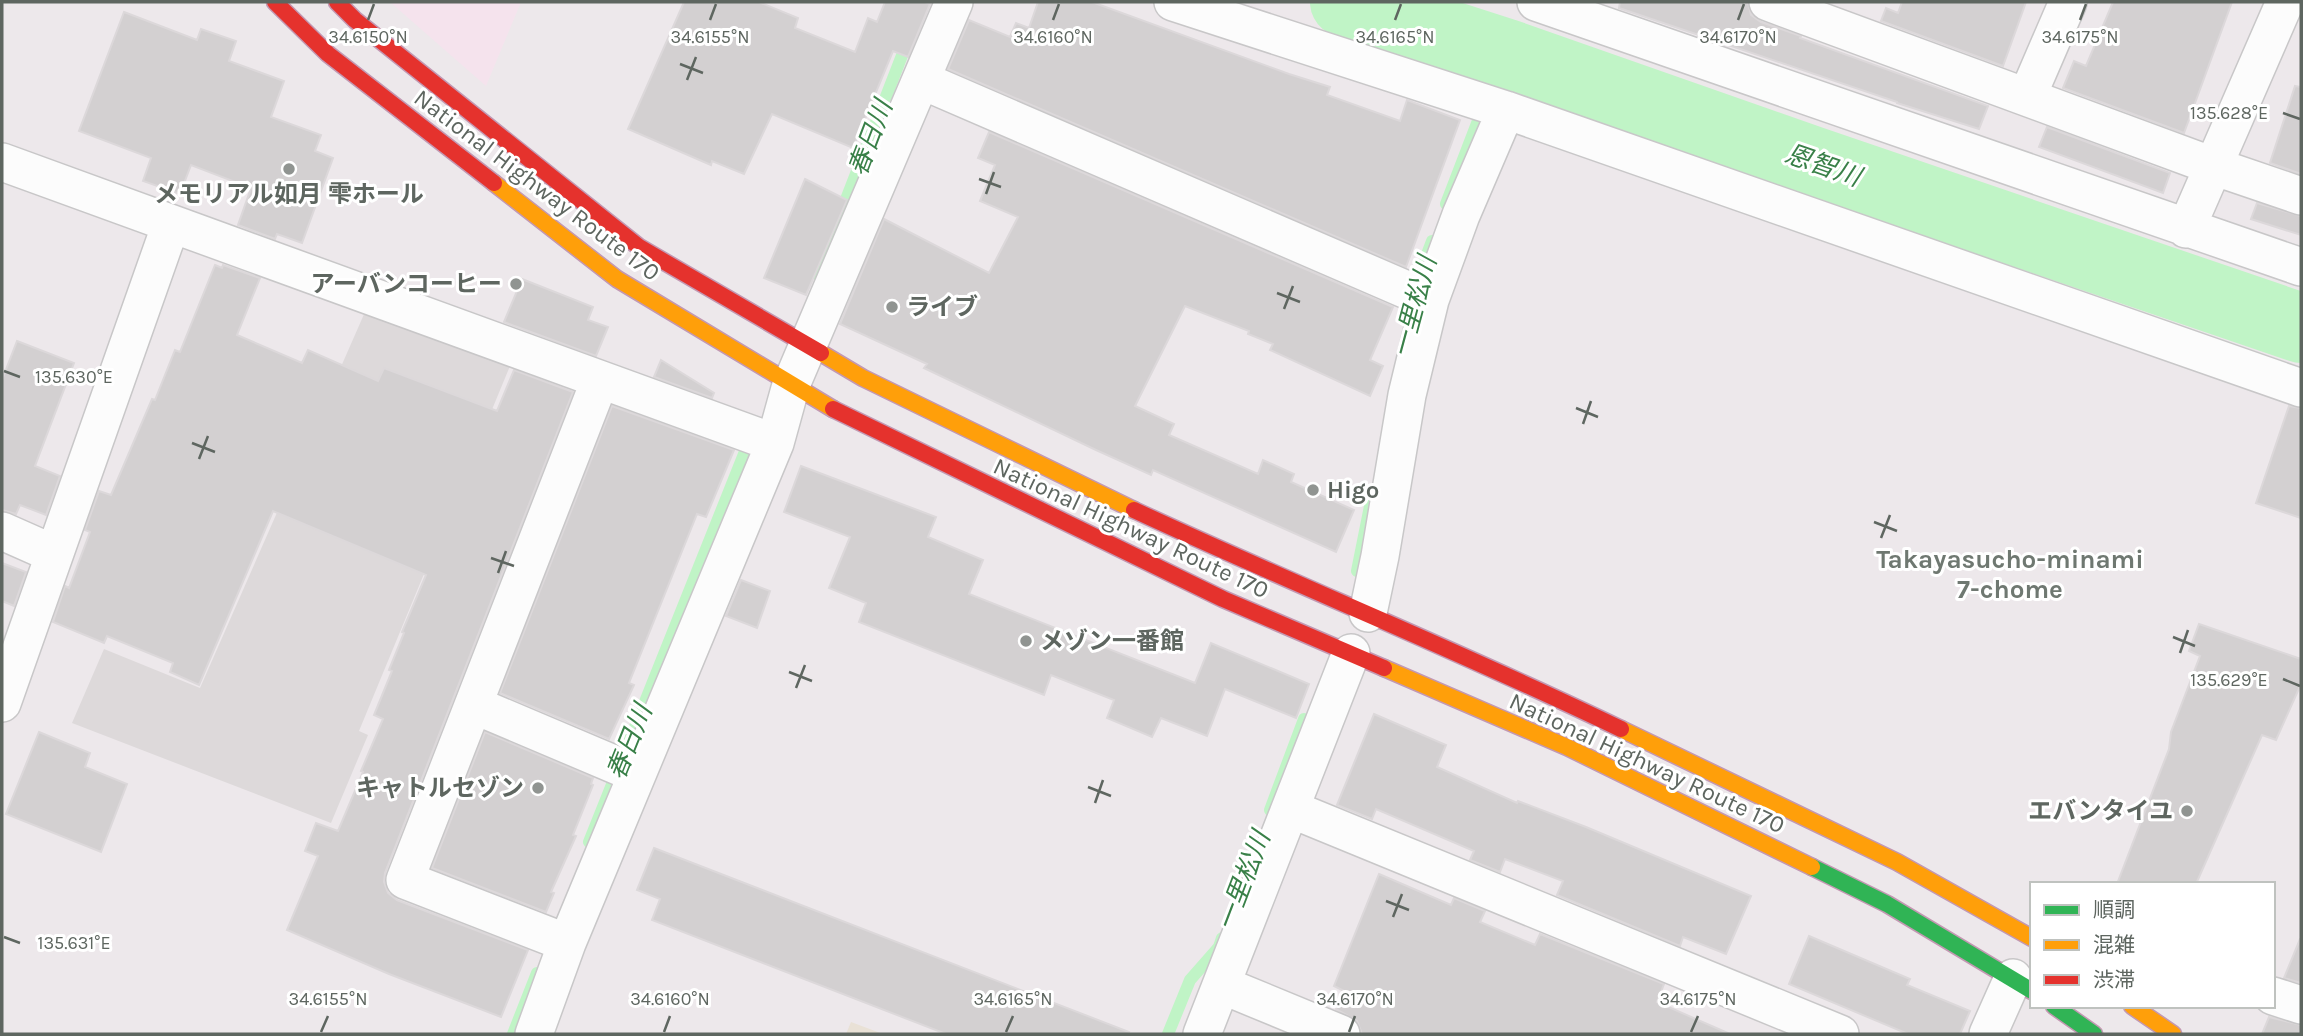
<svg xmlns="http://www.w3.org/2000/svg" width="2303" height="1036" viewBox="0 0 2303 1036" font-family="Karla,'Noto Sans JP',sans-serif">
  <style>
    .commercial { fill: #f5e3ed }
    .industrial { fill: #ddd9da }
    .green { fill: #e9e1d6 }
    .lines { fill: none; stroke-linecap: round; stroke-linejoin: round }
    .stream { stroke: #c0f4c6; stroke-width: 12 }
    .river { stroke: #c0f4c6; stroke-width: 70 }
    .building { fill: #d3d0d1; stroke: #dcd8da; stroke-width: 2 }
    .street-casing { stroke: #c8c7c8; stroke-width: 40 }
    .fast-casing { stroke: #c398b2; stroke-width: 19 }
    .slow-casing { stroke: #c398b2; stroke-width: 19 }
    .jam-casing { stroke: #c398b2; stroke-width: 19 }
    .street { stroke: #fcfcfc; stroke-width: 37 }
    .fast { stroke: #30b455; stroke-width: 16 }
    .slow { stroke: #ff9f0a; stroke-width: 16 }
    .jam { stroke: #e5322d; stroke-width: 16 }
    .ticks { fill: none; stroke: #5e6660; stroke-width: 2.5 }
    .poi-dot { fill: #909491; stroke: #fff; stroke-width: 2.5 }
    .labels { text-anchor: middle; stroke-width: 6; stroke-linejoin: round; paint-order: stroke }
    .street-label { font-size: 24px; fill: #5e6660; stroke: #fff }
    .poi-label { font-size: 24px; font-weight: bold; fill: #5e6660; stroke: #fff; text-anchor: end }
    .water-label { font-size: 26px; font-style: italic; fill: #398048; stroke: #fff }
    .neighbourhood-label { font-size: 26px; font-weight: bold; fill: #6f7871; stroke: #fff }
    .ticks-label { font-size: 18px; text-anchor: middle; fill: #5e6660; stroke: #fff; stroke-width: 6; stroke-linejoin: round; paint-order: stroke }
  </style>
  <rect width="100%" height="100%" fill="#ede8eb"/>
  <path class="commercial" d="M390,2H521L486,86Z"/>
  <path class="industrial" d="M365,312L510,366L359,731L368,735L331,823L72,723L104,649L200,688Z"/>
  <path class="green" d="M851,1022L883,1034H846Z"/>
  <g class="lines">
    <path class="stream" d="M1446,204L1504,53
      M817,274L908,40
      M1414,289L1432,241
      M1357,571L1372,496
      M1270,810L1304,719
      M589,842L746,449
      M513,1034L537,973
      M1168,1034L1190,980L1219,947L1222,938"/>
    <path class="river" d="M1345,2L1504,53L1812,161L2301,328"/>
  </g>
  <path class="building" d="M684,2H759L798,18L795,28L855,52L868,18L877,22L885,2H925L930,4L908,57L893,51L853,148L772,114L744,174L712,161L711,165L628,129Z
    M1038,2H1092L1289,74L1330,87L1327,95L1400,121L1407,100L1460,120L1406,267L948,69L969,20L1010,37L1016,23L1029,28Z
    M1620,2H1748L1751,15L1761,22L1801,36L1800,38L1988,106L1979,129L1897,103V102L1619,8Z
    M1902,2H2026L2003,66L1881,21L1886,8L1898,13Z
    M2113,2H2232L2184,133L2063,88L2074,61L2086,66Z
    M124,12L197,40L201,29L236,41L229,61L284,81L271,117L321,135L315,151L333,158L302,243L277,234L275,239L238,225L251,188L191,165L180,194L143,181L151,158L79,131Z
    M2295,86L2301,87V174L2270,163Z
    M2047,127L2170,173L2163,193L2039,147Z
    M989,132L1393,307L1370,360L1383,366L1370,396L1270,350L1273,344L1248,334L1249,331L1185,306L1135,406L1174,424L1169,435L1258,474L1263,460L1294,474L1291,482L1354,510L1336,552L1153,470L1151,475L1096,450L924,368L927,364L840,324L884,219L989,273L1018,217L980,201L995,165L978,158Z
    M805,179L847,200L806,295L764,278Z
    M2257,203L2301,216V235L2251,219Z
    M215,265L222,268L223,265L260,278L237,335L302,363L308,350L378,381L384,368L497,411L514,370L573,392L385,873L384,882L388,893L397,900L528,950L501,1017L389,974L287,930L318,856L305,851L316,823L338,831L363,772L361,771L383,719L374,715L392,671L389,670L404,633L402,632L426,575L273,511L199,685L170,672L173,663L107,636L104,643L53,622L65,586L69,588L90,532L85,530L99,491L111,495L152,399L155,400L175,350L180,352Z
    M522,279L593,307L588,320L608,327L596,356L504,322Z
    M17,341L74,363L35,466L60,476L46,515L20,505L16,514L2,510V380Z
    M661,360L714,393L712,398L654,377Z
    M612,406L734,450L706,517L697,514L629,683L634,685L609,739L500,693Z
    M2289,406L2301,408V518L2256,503Z
    M801,466L936,517L928,537L983,560L969,594L1195,683L1211,643L1309,684L1296,718L1225,689L1207,736L1161,718L1152,737L1107,718L1114,700L1051,675L1044,695L859,622L866,603L829,588L850,537L784,512Z
    M2,563L26,572L14,606L2,601Z
    M741,580L770,591L757,628L726,616Z
    M2199,624L2301,659V684L2276,740L2262,735L2196,884H2117L2169,749L2171,732L2200,656L2189,651Z
    M1374,714L1446,745L1437,767L1517,803L1518,801L1586,827L1751,896L1726,954L1683,937L1680,946L1557,895L1563,881L1505,859L1500,872L1470,860L1474,851L1376,809L1372,819L1337,805Z
    M39,732L90,753L85,767L127,784L101,852L6,814Z
    M485,732L593,778L591,784L593,785L573,835L576,836L551,892L554,893L546,912L432,868Z
    M654,848L1129,1032L1128,1034H946L652,920L660,899L637,890Z
    M1379,874L1451,905L1454,898L1485,911L1480,922L1535,945L1540,934L1664,984L1657,1002L1730,1034H1362L1357,1021L1336,1009L1344,991L1334,986Z
    M1809,936L1910,979L1907,985L1970,1011L1960,1034H1908L1789,984Z
    M2300,939H2301V983L2284,978Z
    M2269,1017L2301,1025V1034H2262Z"/>
  <g class="lines">
    <g class="street-casing">
      <path id="street" d="M1173,2L1506,110L2301,388
        M1536,2L2301,267
        M1768,2L2213,166L2301,196
        M921,80L1430,300
        M2027,97L2068,2
        M2,162L775,443
        M2186,229L2285,2
        M2,531L54,554
        M1368,613L1380,556L1407,395L1430,300L1461,215L1506,110
        M2,703L171,224
        M474,705L637,774
        M1291,809L1840,1034
        M567,943L405,880L600,380
        M1222,985L1341,1034
        M2273,996L2301,1005
        M534,1034L567,943L775,443L791,385L954,2
        M1202,1034L1351,653
        M1988,1034L2013,978"/>
    </g>
    <g class="fast-casing">
      <path id="fast" d="M1812,867L1887,904L2032,991
        M2054,1006L2094,1034"/>
    </g>
    <g class="slow-casing">
      <path id="slow" d="M494,183L617,279L833,409
        M821,353L863,378L1134,510
        M1384,668L1567,747L1812,867
        M1621,729L1897,862L2032,938
        M2132,1006L2173,1034"/>
    </g>
    <g class="jam-casing">
      <path id="jam" d="M275,2L328,54L494,183
        M337,2L355,20L639,247L821,353
        M833,409L1223,599L1384,668
        M1134,510C1295,585 1460,651 1621,729"/>
    </g>
    <use href="#street" class="street"/>
    <use href="#fast" class="fast"/>
    <use href="#slow" class="slow"/>
    <use href="#jam" class="jam"/>
  </g>
  <path class="ticks" d="M368,20L374,4M710,20L716,4M1053,20L1059,4M1395,20L1401,4M1738,20L1744,4M2080,20L2086,4M680,64L703,73M687,80L696,57M2283,113L2300,119M979,179L1001,187M986,194L994,172M1277,293L1300,302M1284,309L1293,286M4,371L20,377M1576,408L1598,417M1583,424L1591,401M192,443L215,452M199,459L208,436M1874,522L1897,531M1881,538L1890,515M491,558L514,566M498,573L506,551M2173,637L2195,646M2180,653L2188,630M789,672L812,681M2283,679L2300,686M796,688L805,665M1088,787L1111,796M1095,803L1103,780M1386,901L1409,910M1393,917L1402,894M4,937L20,943M321,1032L328,1016M664,1032L670,1016M1006,1032L1013,1016M1349,1032L1355,1016M1691,1032L1698,1016"/>
  <g class="poi-dot">
    <circle cx="289" cy="169" r="7"/>
    <circle cx="516" cy="284" r="7"/>
    <circle cx="892" cy="307" r="7"/>
    <circle cx="1313" cy="490" r="7"/>
    <circle cx="1026" cy="641" r="7"/>
    <circle cx="538" cy="788" r="7"/>
    <circle cx="2187" cy="811" r="7"/>
  </g>
  <g class="labels">
    <g class="street-label">
      <text transform="translate(537 185) rotate(37)" y="8">National Highway Route 170</text>
      <text transform="translate(1131 528) rotate(25)" y="8">National Highway Route 170</text>
      <text transform="translate(1647 763) rotate(25)" y="8">National Highway Route 170</text>
    </g>
    <g class="poi-label">
      <text x="289" y="202" text-anchor="middle">メモリアル如月 雫ホール</text>
      <text x="502" y="292">アーバンコーヒー</text>
      <text x="906" y="315" text-anchor="start">ライブ</text>
      <text x="1327" y="498" text-anchor="start">Higo</text>
      <text x="1040" y="649" text-anchor="start">メゾン一番館</text>
      <text x="524" y="796">キャトルセゾン</text>
      <text x="2173" y="819">エバンタイユ</text>
    </g>
    <g class="water-label">
      <text transform="translate(870 138) rotate(-69)" y="9">春日川</text>
      <text transform="translate(1823 165) rotate(19)" y="9">恩智川</text>
      <text transform="translate(1414 307) rotate(-75)" y="9">一里松川</text>
      <text transform="translate(629 742) rotate(-68)" y="9">春日川</text>
      <text transform="translate(1243 881) rotate(-69)" y="9">一里松川</text>
    </g>
    <g class="neighbourhood-label">
      <text x="2010" y="568">Takayasucho-minami<tspan x="2010" dy="30">7-chome</tspan></text>
    </g>
  </g>
  <g class="ticks-label">
    <text x="368" y="43">34.6150°N</text>
    <text x="710" y="43">34.6155°N</text>
    <text x="1053" y="43">34.6160°N</text>
    <text x="1395" y="43">34.6165°N</text>
    <text x="1738" y="43">34.6170°N</text>
    <text x="2080" y="43">34.6175°N</text>
    <text x="2229" y="119">135.628°E</text>
    <text x="74" y="383">135.630°E</text>
    <text x="2229" y="686">135.629°E</text>
    <text x="74" y="949">135.631°E</text>
    <text x="328" y="1005">34.6155°N</text>
    <text x="670" y="1005">34.6160°N</text>
    <text x="1013" y="1005">34.6165°N</text>
    <text x="1355" y="1005">34.6170°N</text>
    <text x="1698" y="1005">34.6175°N</text>
  </g>
  <rect width="2303" height="1036" fill="none" stroke="#5e6660" stroke-width="7"/>
  <rect x="2030" y="882" width="245" height="126" fill="#ffffff" stroke="#bfc2bf" stroke-width="2"/>
  <rect x="2044" y="905" width="35" height="10" fill="#30b455" stroke="#bfc2bf" stroke-width="2"/>
  <text x="2093" y="917" font-size="21" fill="#5e6660">順調</text>
  <rect x="2044" y="940" width="35" height="10" fill="#ff9f0a" stroke="#bfc2bf" stroke-width="2"/>
  <text x="2093" y="952" font-size="21" fill="#5e6660">混雑</text>
  <rect x="2044" y="975" width="35" height="10" fill="#e5322d" stroke="#bfc2bf" stroke-width="2"/>
  <text x="2093" y="987" font-size="21" fill="#5e6660">渋滞</text>
</svg>
